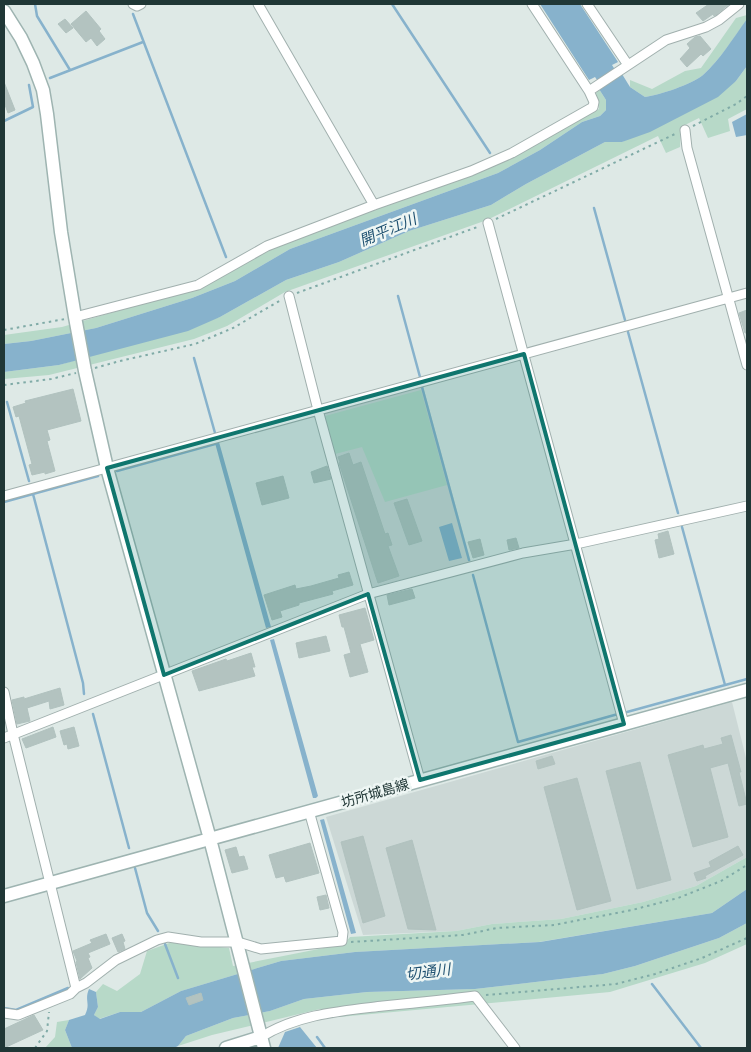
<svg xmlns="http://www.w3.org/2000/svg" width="751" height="1052" viewBox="0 0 751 1052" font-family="'Fira Sans','Noto Sans JP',sans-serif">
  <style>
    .built { fill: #ccd8d6 }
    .green { fill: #b7d9c8 }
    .water { fill: #87b2cc }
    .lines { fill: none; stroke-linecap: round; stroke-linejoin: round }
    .stream { stroke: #87b2cc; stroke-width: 2.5 }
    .building { fill: #b3c3c0; stroke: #b1c2bf }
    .street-casing { stroke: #a1b0ae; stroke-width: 11 }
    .secondary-casing { stroke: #9eb4b1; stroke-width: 15 }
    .path { stroke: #80aba7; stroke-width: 2; stroke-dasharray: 2.5 4; stroke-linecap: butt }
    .street { stroke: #fff; stroke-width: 9 }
    .secondary { stroke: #fff; stroke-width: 12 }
    .marked { fill: #0f766e; fill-opacity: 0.2; stroke: #0f766e; stroke-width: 4; stroke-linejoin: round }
    .labels { text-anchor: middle; stroke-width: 5; stroke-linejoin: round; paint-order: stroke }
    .street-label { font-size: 14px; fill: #203736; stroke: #eef6f4 }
    .water-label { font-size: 15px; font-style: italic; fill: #1e5070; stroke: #eef6f4 }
  </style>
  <rect width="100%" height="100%" fill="#dee9e6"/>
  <path class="built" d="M423,386L471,562L369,588L321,414Z
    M732,702L747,762V857L696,886L643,902L561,919L492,924L456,931L363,935L326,817Z"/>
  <path class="green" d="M747,15V20C733,38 720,60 703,75C692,84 660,95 645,97L630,87V80L652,89L685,71L701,68L736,18Z
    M747,66V109L728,119L730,131L708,138L699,118L681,127L680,147L666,153L658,136L487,220L285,292L227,326L194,339L49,375L4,379V372L59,365L220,317L286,280L339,262L409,231L491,205L526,184L605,142H622L736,81Z
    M599,89L606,100V110L600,116L582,122L540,150L498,173L290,249L235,281L192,298L96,328L31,341L4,344V335L62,327L200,287L275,246L497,165L599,109L596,93Z
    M421,390L447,485L385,502L362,447L335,454L325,416Z
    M747,857V889L712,913L539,942L355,952L281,961L181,991L141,1012H120L99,1019L94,1015L98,1007L96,992L103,984L117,991L140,974L147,951L172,942L229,948L233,966L344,944L350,937L456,931L492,924L561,919L643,902L696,886Z
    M747,923V944L705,963L610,992L339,1017L320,1009L212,1035L178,1046L186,1036L233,1018L270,1011L304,999L367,992L475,989L603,974L635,966L719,938Z
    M69,1020L65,1030L72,1048H45L55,1037L57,1022Z"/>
  <path class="water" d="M540,4H580L618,62L612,65L619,76L622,74L630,87L645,97C660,95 692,84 703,75C720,60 733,38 747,19V66L736,81L718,97L650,132L622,142H605L526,184L491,205L409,231L339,262L286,280L220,317L188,331L59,365L4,372V344L31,341L96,328L192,298L235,281L290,249L498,173L540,150L582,122L600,116L606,110V100L599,89L602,87L595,77L589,80Z
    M747,114V135L736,137L732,122Z
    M219,442L271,627L266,628L215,443Z
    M452,523L462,558L449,561L439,527Z
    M274,639L318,796L316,798H313L270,640Z
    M324,819L356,933L351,934L320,820Z
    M747,889V923L719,938L635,966L603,974L475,989L367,992L304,999L270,1011L233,1018L186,1036L178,1046L174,1048H72L65,1030L69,1020L85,1015C91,1003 84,1001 89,989L96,992L98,1007L94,1015L100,1019L120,1012H141L181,991L281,961L355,952L540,942L712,913Z
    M300,1027L317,1048H278L285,1032Z"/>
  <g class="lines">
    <path class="stream" d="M35,4L37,16L70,70
      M392,4L490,153
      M133,14L226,257
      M50,78L143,42
      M4,121L33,107L29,85
      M594,208L625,320
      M398,296L420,377
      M628,332L678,513
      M194,358L215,433
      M422,387L469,560
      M7,402L29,481
      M117,471L215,444
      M33,494L83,683L84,694
      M4,502L98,476
      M682,527L725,685
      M473,575L518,742L618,714
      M627,712L747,679
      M93,714L129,848
      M135,868L147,913L158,931
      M165,944L178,978
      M652,984L701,1048
      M4,1008L16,1010L68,988
      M317,1037L325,1048"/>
  </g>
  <path class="building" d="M709,4H729L716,15L714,16L713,14L703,21L696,13Z
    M86,11L101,29L99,31L105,39L97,46L91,38L86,42L71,24Z
    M65,19L73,28L66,33L58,24Z
    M700,36L711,49L703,56L701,54L687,67L680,59L690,48L687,44L695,37Z
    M4,82L15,110L8,113L4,102Z
    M747,310V333H745L739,313Z
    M73,389L81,421L47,430L50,440L47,441L55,471L45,474V472L32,475L29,465L32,464L19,416L16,417L13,407L26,403L25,401Z
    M349,453L353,465L361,462L385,534L388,533L392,545L388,546L399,576L378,583L339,463L340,462L338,457Z
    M327,466L331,479L314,483L311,472Z
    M283,476L289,498L262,505L256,483Z
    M407,499L422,541L409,545L394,503Z
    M668,531L674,554L659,558L655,540L659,539L658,534Z
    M516,538L519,548L509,550L507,540Z
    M480,539L484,555L473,558L468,542Z
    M349,572L353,585L332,591L333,594L299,603V605L280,611L282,617L272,620L264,595L295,585L296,589L311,586L339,578L338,575Z
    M412,589L415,598L389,605L387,595Z
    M365,608L374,640L360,644L368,672L350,677L344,655L351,653L344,627H342L339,615Z
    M326,636L330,651L299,658L296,643Z
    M251,653L255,667H252L255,676L199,691L192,671L226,659L227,661Z
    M60,688L64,705L50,709L49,701L27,708L30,721L17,724L12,700L24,697V699Z
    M53,727L56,737L26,748L22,739Z
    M74,727L79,746L68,749L67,744L64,745L60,731Z
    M731,735L741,772H739L747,804L739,806L728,763L710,768L728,837L693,847L668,755L703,745L704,749L723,744L721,738Z
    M552,756L555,764L538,769L536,761Z
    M640,762L671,880L637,889L606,771Z
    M577,778L611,901L577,910L544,787Z
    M363,836L385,916L363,923L341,842Z
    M412,840L436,930L408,929L386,848Z
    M310,843L319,873L286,882L284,876L276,878L269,855Z
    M738,846L743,855L705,876L706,878L697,881L694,873L711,867L709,862Z
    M236,847L239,857L244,856L248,869L232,873L225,850Z
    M326,895L329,908L320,910L317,897Z
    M106,934L110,944L88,953L90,957L88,958L92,968L80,979L76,962L77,961L73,951L92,943L90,940Z
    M122,934L125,941L123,942L125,949L118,952L112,938Z
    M201,993L203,1000L189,1005L186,998Z
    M34,1015L43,1030L4,1048V1029Z"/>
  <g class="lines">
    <g class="street-casing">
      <path id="street" d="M133,4L137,6L141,4
        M258,4L374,205
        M587,4L628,65
        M589,91L666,40L706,27L719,20L739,4
        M685,130L687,148L747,365
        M488,223L624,724
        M289,296L318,410L420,780
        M75,317L198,285L267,246L374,205L471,171L512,153L593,107L594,102L589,91L532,4
        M4,496L747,293
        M4,692L13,734L76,988L70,994L18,1015L4,1013
        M4,738L368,594L523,553L576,544L747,506
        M76,988L86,983L116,960L157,940L168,937L201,942H238L261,949L342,941L343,932L309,811
        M261,1037C298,1014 341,1011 383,1006C414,1003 445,1000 475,996L515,1048"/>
    </g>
    <g class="secondary-casing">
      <path id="secondary" d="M4,11L21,38L33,63L43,90L47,114L61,232L75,317L85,371L107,468L210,839L264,1048
        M4,896L747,690
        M226,1048L261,1037"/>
    </g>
    <path class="path" d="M693,126L736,104L747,96
      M496,219L677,133
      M297,293L480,226
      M4,330L65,319
      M95,368L120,361L195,344L233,328L281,300
      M4,385L51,379L76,373
      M351,942L463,935L497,928L554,925L632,910L678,898L721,881L747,865
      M486,995L616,984L655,974L702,958L747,938
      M35,1048L47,1031L49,1012"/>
    <use href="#street" class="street"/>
    <use href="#secondary" class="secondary"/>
  </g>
  <path class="marked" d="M524,354L624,724L420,780L368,594L164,675L107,468Z"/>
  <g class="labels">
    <g class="street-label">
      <text transform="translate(375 793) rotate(-16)" y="5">坊所城島線</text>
    </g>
    <g class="water-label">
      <text transform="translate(388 230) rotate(-23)" y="5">開平江川</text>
      <text transform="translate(428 972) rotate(-7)" y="5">切通川</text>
    </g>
  </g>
  <rect width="751" height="1052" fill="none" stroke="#203736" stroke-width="10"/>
</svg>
